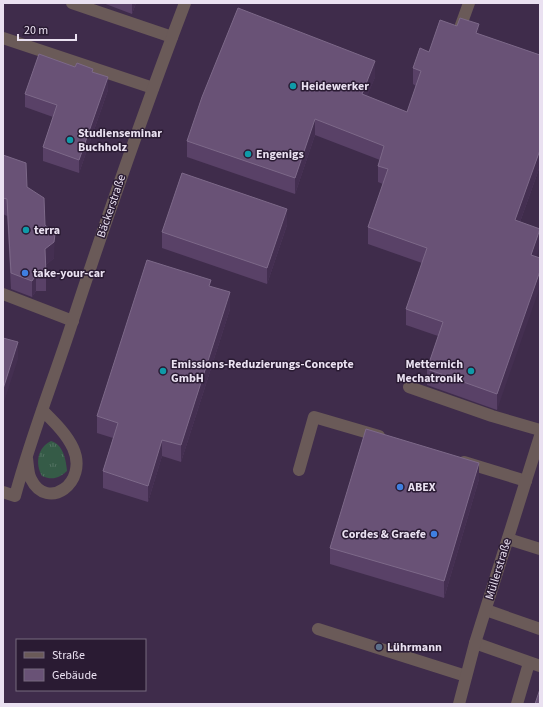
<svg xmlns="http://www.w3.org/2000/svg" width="543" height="707" viewBox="0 0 543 707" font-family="'Source Sans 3',sans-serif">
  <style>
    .built { fill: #3f2c4b; fill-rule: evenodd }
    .grass { fill: url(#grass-tufts) }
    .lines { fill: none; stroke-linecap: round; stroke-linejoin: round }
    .lane { stroke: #6a5a58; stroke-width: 12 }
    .street { stroke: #6a5a58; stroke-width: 12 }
    .wall { fill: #594167 }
    .shaded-wall { fill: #442f51 }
    .building { fill: #695276; stroke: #7d6989 }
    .culture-dot { fill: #0f9aa8; stroke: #2a1b33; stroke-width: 1.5 }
    .shop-dot { fill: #3f7fe0; stroke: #2a1b33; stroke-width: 1.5 }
    .service-dot { fill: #5c6f8a; stroke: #2a1b33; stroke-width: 1.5 }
    .labels { text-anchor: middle; stroke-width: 3; stroke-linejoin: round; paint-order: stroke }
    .poi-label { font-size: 12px; font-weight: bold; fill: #eae1f1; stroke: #2a1b33; text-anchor: start }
    .street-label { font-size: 12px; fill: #eae1f1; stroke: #2a1b33 }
  </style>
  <defs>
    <pattern id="grass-tufts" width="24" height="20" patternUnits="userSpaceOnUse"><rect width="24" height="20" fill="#355b47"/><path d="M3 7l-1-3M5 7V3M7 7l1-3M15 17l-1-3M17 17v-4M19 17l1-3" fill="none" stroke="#527262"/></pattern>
  </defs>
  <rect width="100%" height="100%" fill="#34253e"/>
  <path class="built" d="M3,3H540V704H3ZM17,640H145V690H17Z"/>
  <path class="grass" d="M51,441C63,444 66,460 67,471C58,479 52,480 42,476C35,464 37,448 51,441Z"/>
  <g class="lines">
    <path class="lane" d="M72,3L172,37
      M461,25L469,3
      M3,38L153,88
      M3,294L73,321
      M409,387L492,416L540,430
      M464,462L526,481
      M299,470L314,417L379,436
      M508,539L540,549
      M486,610L540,629
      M318,629L466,676
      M475,643L540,666
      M517,704L529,663"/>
    <path class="street" d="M27,458C28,465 28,474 31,479C47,512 89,483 73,448C66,433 53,421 42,410
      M3,492L15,496C31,436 54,379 73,320C108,214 145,108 185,3
      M459,704L475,643L540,436"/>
  </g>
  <path class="wall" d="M103,3H136L132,14Z
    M479,34L540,55V166L520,222L536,257L497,410L427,385V369L438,336L406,325V309L422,263L368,244V227L383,184L378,182V166L380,160L315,135L295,194L187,157V141L375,77L367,96L407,112L416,86L413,84V68L429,52Z
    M75,67L93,72L108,90L79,173L43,161V147L53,117L25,107V94Z
    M3,155L27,187L45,225L54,258L46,265V291H36L32,297L11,289L7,216L3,214Z
    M287,225L267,284L162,248V232Z
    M211,286L230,309L181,462L162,456L148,502L103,488V471L113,438L97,433V416Z
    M479,479L444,598L330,564V548Z"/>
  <path class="shaded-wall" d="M132,3H136L132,14Z
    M479,24V40L476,33Z
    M375,61V77L362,110V94Z
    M108,77V90L79,173V160Z
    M315,119V135L295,194V178Z
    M540,150V166L515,236V220Z
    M287,209V225L267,284V268Z
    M540,230V246L531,271V255Z
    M55,234L54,258L45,266V249Z
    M540,271V287L497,410V394Z
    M36,275V291L32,297V281Z
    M230,292V309L181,462V445Z
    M18,342V359L3,405V389Z
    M162,440V456L148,502V486Z
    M479,463V479L444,598V581Z"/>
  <path class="building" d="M238,8L375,61L362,94L407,112L421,71L413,68L420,48L429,52L440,20L457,26L460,18L479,24L476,33L540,55V150L515,220L540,229L531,255L540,258V271L497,394L427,369L443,322L406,309L427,248L368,227L388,169L378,166L384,146L315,119L295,178L187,141L202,97Z
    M39,54L75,67L77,63L93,69L92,72L108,77L79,160L43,147L57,105L25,94Z
    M3,155L26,163L27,187L44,198L45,225L55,234L54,242L45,249L46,274L36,275L32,281L11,273L7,199L3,198Z
    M182,173L287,209L267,268L162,232Z
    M147,260L211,280L209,286L230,292L181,445L162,440L148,486L103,471L118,423L97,416Z
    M3,338L18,342L3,389Z
    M366,429L479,463L444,581L330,548Z
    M540,689V704H535Z"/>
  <g class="culture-dot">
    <circle cx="293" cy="86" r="4"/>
    <circle cx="70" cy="140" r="4"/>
    <circle cx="248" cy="154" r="4"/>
    <circle cx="26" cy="230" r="4"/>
    <circle cx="163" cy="371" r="4"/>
    <circle cx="471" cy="371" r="4"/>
  </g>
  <g class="shop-dot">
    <circle cx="25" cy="273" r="4"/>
    <circle cx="400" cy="487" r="4"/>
    <circle cx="434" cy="534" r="4"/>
  </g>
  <circle class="service-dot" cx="379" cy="647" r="4"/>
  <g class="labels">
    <g class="poi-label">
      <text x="301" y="90">Heidewerker</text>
      <text x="78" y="137">Studienseminar<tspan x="78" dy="14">Buchholz</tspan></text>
      <text x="256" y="158">Engenigs</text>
      <text x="34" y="234">terra</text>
      <text x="33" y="277">take-your-car</text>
      <text x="171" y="368">Emissions-Reduzierungs-Concepte<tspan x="171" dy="14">GmbH</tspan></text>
      <text x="463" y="368" text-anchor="end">Metternich<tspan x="463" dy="14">Mechatronik</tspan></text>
      <text x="408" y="491">ABEX</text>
      <text x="426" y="538" text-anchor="end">Cordes &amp; Graefe</text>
      <text x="387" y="651">Lührmann</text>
    </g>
    <g class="street-label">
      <text transform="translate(111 206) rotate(-71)" y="4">Bäckerstraße</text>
      <text transform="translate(498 569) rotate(-73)" y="4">Müllerstraße</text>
    </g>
  </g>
  <rect width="543" height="707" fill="none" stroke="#eae1f1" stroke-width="8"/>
  <rect x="16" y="639" width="130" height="52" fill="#2a1b33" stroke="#776a7f"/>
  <rect x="24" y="652" width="20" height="6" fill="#6a5a58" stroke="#776a7f"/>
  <text x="52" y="659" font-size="12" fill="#eae1f1">Straße</text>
  <rect x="24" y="669" width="20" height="12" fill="#695276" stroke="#776a7f"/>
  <text x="52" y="679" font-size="12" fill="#eae1f1">Gebäude</text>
  <path d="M18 34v6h58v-6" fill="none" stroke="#eae1f1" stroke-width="2"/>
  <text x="24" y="34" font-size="12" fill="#eae1f1" stroke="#2a1b33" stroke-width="3" paint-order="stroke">20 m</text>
</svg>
